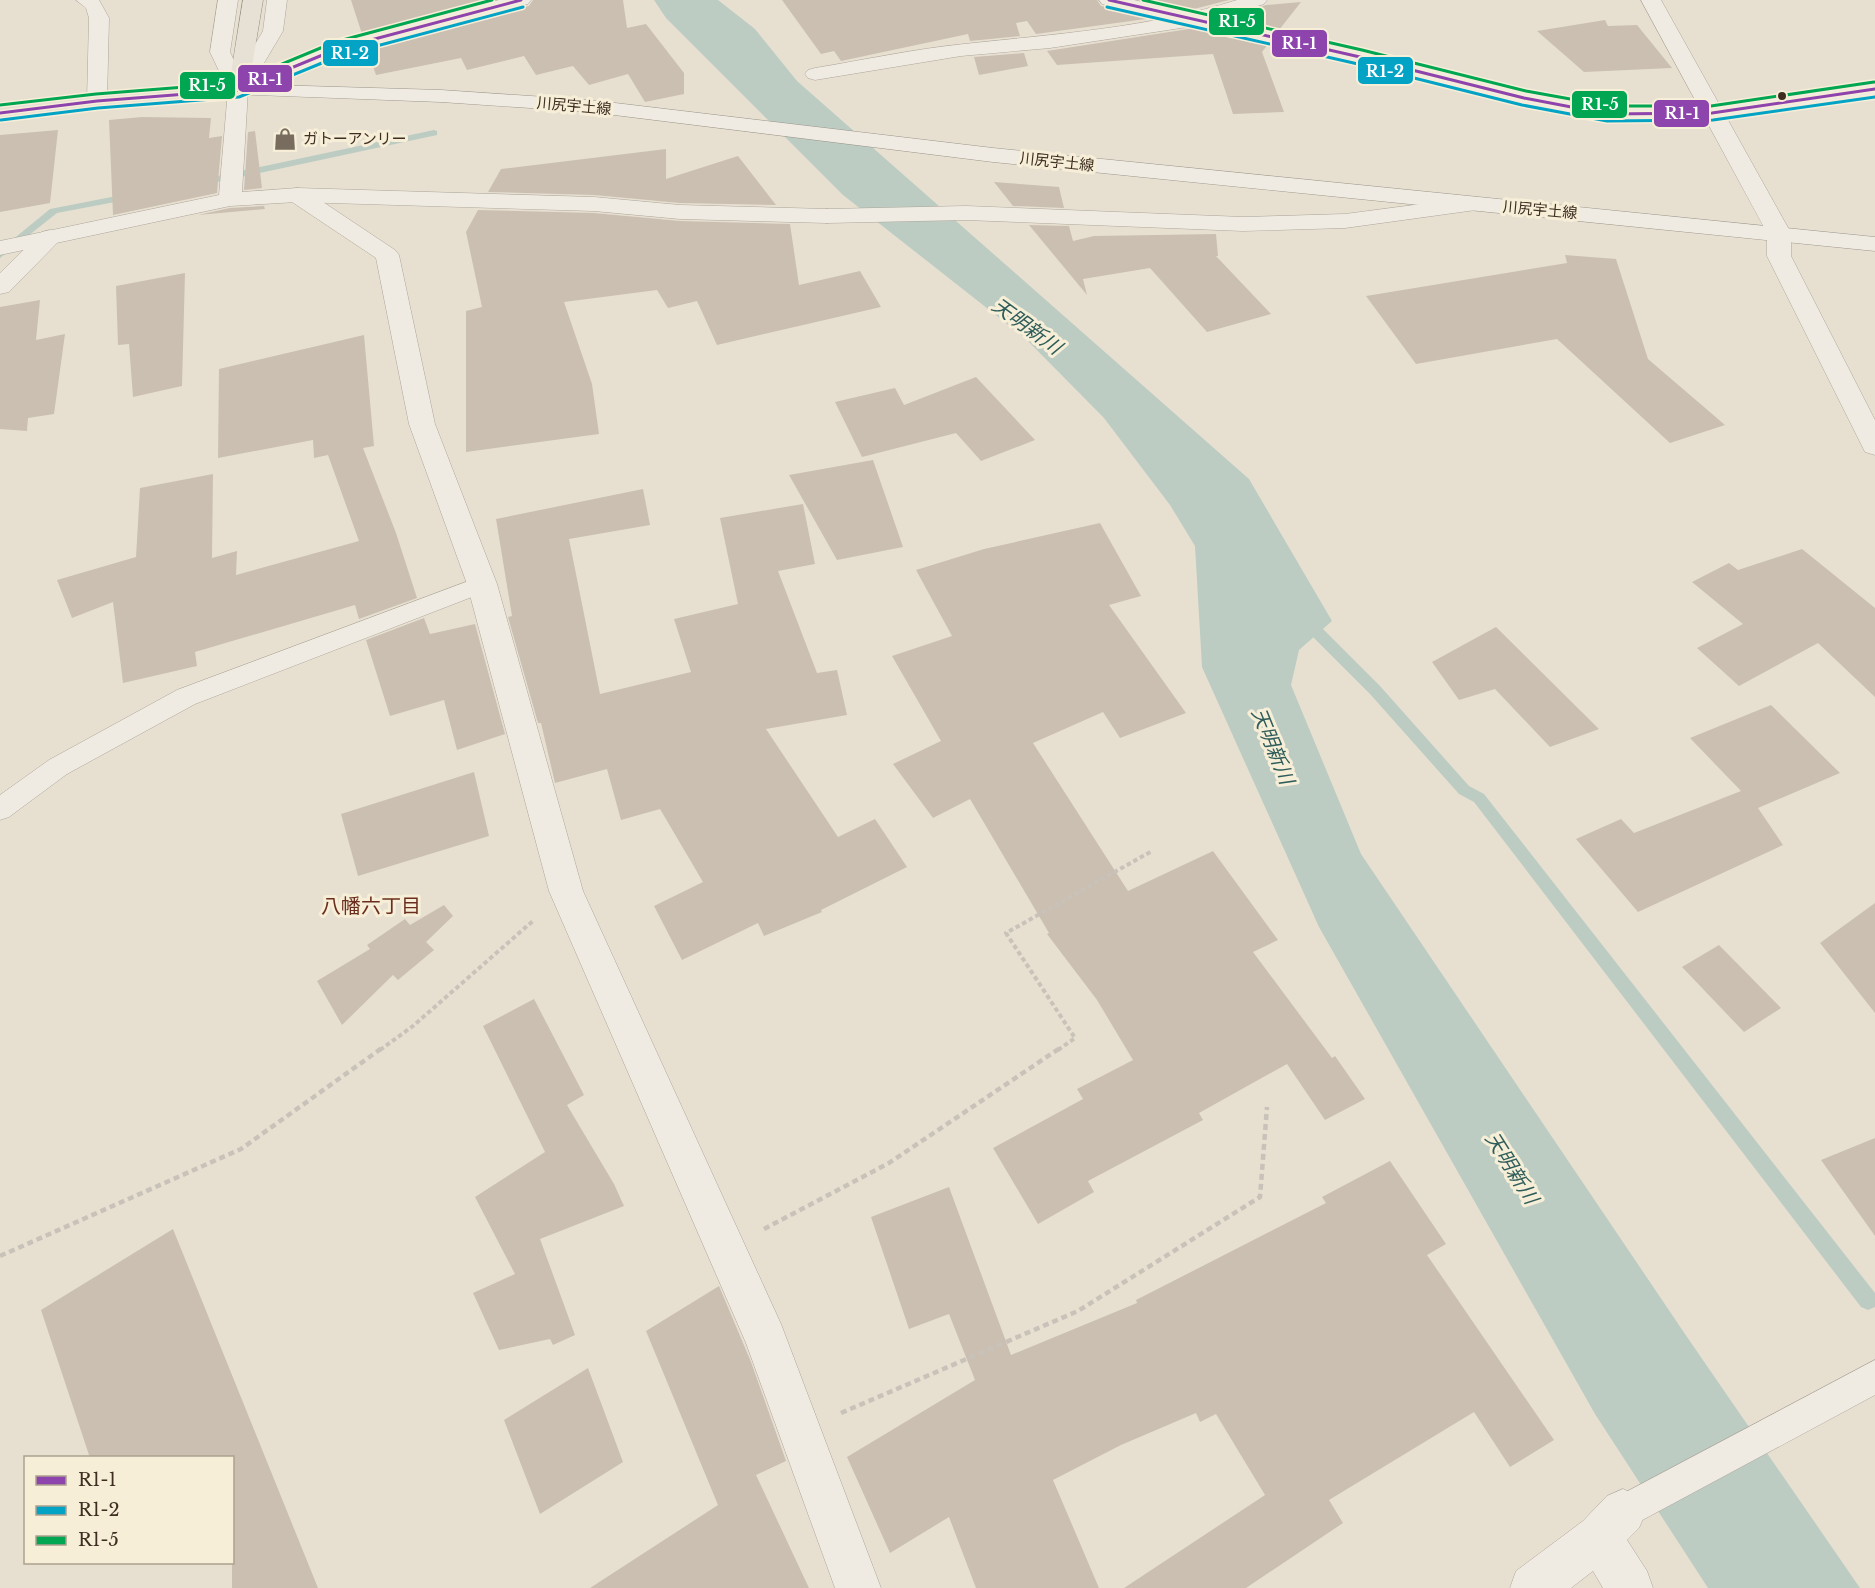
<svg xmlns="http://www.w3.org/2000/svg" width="1875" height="1588" viewBox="0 0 1875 1588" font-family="'Libre Baskerville','Noto Sans JP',serif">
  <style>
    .water { fill: #bcccc2 }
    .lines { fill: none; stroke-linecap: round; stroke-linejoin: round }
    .stream { fill: #bcccc2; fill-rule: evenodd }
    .building { fill: #cbbfb2 }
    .service-casing { stroke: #ada599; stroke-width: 1 }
    .minor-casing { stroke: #ada599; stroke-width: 1 }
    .tertiary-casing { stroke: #ada599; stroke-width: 1 }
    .secondary-casing { stroke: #9c958a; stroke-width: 1 }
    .primary-casing { stroke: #928b80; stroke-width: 1 }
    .path-far1 { stroke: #c8c2b9; stroke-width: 4; stroke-dasharray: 4.5 3; stroke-linecap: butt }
    .path { stroke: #c8c2b9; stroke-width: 4.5; stroke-dasharray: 6 4; stroke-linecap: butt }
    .service { fill: #efebe3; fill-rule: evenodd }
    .minor { fill: #efebe3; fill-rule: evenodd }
    .tertiary { fill: #efebe3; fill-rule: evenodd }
    .secondary { fill: #efebe3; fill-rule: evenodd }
    .primary { fill: #e6e1d4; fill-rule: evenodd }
    .bus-1-casing { stroke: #f7eed8; stroke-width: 6 }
    .bus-2-casing { stroke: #f7eed8; stroke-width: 6 }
    .bus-3-casing { stroke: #f7eed8; stroke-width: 6 }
    .bus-1 { stroke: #8e44ad; stroke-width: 3 }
    .bus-2 { stroke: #03a3c5; stroke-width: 3 }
    .bus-3 { stroke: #00a651; stroke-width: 3 }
    .bus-dot { fill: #3d2e20; stroke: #f7eed8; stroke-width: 2 }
    .labels { text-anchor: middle; stroke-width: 6; stroke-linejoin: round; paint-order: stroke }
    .far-street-label { font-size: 15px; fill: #3d2e20; stroke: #f7eed8 }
    .far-poi-label { font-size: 15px; fill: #3d2e20; stroke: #f7eed8; text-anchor: start }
    .water-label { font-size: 20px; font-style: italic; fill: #2f5d5a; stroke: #f7eed8 }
    .neighbourhood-label { font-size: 20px; fill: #6b2e1e; stroke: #f7eed8 }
    .line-badge { stroke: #f7eed8; stroke-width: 2 }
    .badge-label { font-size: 16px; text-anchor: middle; font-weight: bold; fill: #fff }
  </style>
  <rect width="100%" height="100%" fill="#e7e0d1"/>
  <path class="water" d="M654,0H718L755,29L797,81L1249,479L1332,621L1299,650L1291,685L1361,854L1685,1334L1860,1588H1708L1595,1414L1319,927L1202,667L1195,546L1170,505L1104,418L1025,338L843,195L666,18Z"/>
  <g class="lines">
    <path class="stream" d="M434,130L437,131V135L199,186L194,183L199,180Z
      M132,193L137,196L136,198L57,213L0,258V250L50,209Z
      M1305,615L1310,616L1380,686L1469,786L1484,794L1875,1293V1307L1868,1310L1861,1307L1474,802L1459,794L1370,694L1300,624L1298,620Z"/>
  </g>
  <path class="building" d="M351,0H490L362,34Z
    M533,0H623L627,28L646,24L684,73V94L645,102L628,74L589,85L573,66L536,75L524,56L467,70L461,58L376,75L367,49L529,6Z
    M782,0H1097L1101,6L1153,18L1036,34L1027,21L1016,23L1020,36L970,41L968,34L841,61L834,51L821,54Z
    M1144,0H1229L1190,10Z
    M1301,2L1279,30L1226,18L1266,5Z
    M1605,20L1608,26L1637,25L1672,68L1584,72L1537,31Z
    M1195,28L1268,44L1262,52L1284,112L1233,114L1213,54L1057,65L1047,51Z
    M1024,53L1028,66L979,75L974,57Z
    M142,117L211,118L209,138L222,136L217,193L113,215L109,120Z
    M58,130L50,203L0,212V135Z
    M255,131L262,188L244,190L248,132Z
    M666,149V179L738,156L776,205L680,203L594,195L488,192L501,169Z
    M994,182L1059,187L1064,208L1013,206Z
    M264,206L265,209L198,215L230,208Z
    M478,210L594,213L680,221L790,224L799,285L860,271L881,307L717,345L697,301L668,308L657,290L564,302L592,384L599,434L466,452V311L482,307L466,232Z
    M1029,225L1069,226L1073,241L1094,236L1216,234L1218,256H1216L1271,314L1207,332L1150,268L1083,279L1087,295Z
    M1565,255L1616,259L1648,359L1725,425L1670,443L1557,339L1416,364L1366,296L1567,263Z
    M185,273L182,386L133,397L129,344L118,345L116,286Z
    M40,300L36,340L65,334L54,414L28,418L27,431L0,429V307Z
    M364,335L374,446L363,448L396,533L417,598L359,619L355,605L195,652L197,666L123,683L113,602L72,618L57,580L136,557L140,488L213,474L212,558L237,551L236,575L359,541L328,455L314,458L313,440L218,458L219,369Z
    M976,377L1035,440L981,461L956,433L862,457L835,402L895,388L904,405Z
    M873,460L903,547L837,560L789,475Z
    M643,489L650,525L569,539L600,694L691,672L674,619L738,604L720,518L803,504L815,564L778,571L817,673L837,670L847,715L766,729L838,837L875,819L907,867L821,910L822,912L764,936L758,923L682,960L654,906L703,882L660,809L621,820L607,769L555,783L541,723H538L508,617L512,616L496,519Z
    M1100,523L1141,596L1109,605L1186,713L1120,738L1103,712L1033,743L1128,891L1213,851L1278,940L1253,952L1332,1058L1335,1056L1365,1099L1325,1120L1287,1064L1199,1113L1203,1120L1088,1181L1094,1192L1038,1224L993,1148L1083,1099L1077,1089L1133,1060L1097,1000L1047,934L1049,933L970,799L933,818L893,764L941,741L892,656L952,636L916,570L984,549Z
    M1802,549L1875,608V697L1818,643L1739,686L1697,648L1743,624L1692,582L1729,563L1738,570Z
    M424,618L430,634L475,624L505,734L457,750L444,700L390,716L366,640Z
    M1496,627L1599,729L1550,747L1495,689L1459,700L1432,662Z
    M1771,705L1840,773L1758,808L1783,845L1638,912L1576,839L1621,819L1634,833L1741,791L1690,738Z
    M474,772L489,836L358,876L341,814Z
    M1875,903V1013L1820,943Z
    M444,905L453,916L426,942L434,950L398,980L393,975L342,1025L317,981L370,949L367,945L405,919L410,925Z
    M1719,945L1781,1008L1744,1032L1682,967Z
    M534,999L584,1095L567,1105L614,1184L624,1206L540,1239L575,1335L553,1345L550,1339L499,1350L473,1293L515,1274L475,1197L545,1152L483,1026Z
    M1875,1138V1236L1821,1160Z
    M1390,1161L1446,1244L1427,1255L1554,1440L1510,1467L1474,1412L1329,1500L1343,1523L1246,1588H1124L1265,1495L1216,1414L1200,1422L1196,1413L1121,1445L1053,1480L1099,1588H976L949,1517L890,1553L847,1457L975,1380L949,1314L909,1329L871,1217L949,1187L1011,1355L1137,1303L1136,1300L1326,1203L1322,1197Z
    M173,1229L234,1380L318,1588H232V1458H90L41,1310Z
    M719,1286L751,1362L786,1461L756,1475L809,1588H590L718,1505L646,1331Z
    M588,1368L623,1462L540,1514L504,1420Z"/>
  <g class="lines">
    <g class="service-casing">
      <path id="service" d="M482,576L490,578L493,584L490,590L195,704L67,774L9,817L0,820V795L49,760L177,690Z
        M1875,1360V1395L1635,1524L1623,1530L1611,1524L1605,1512L1611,1500Z"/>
    </g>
    <g class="minor-casing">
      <path id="minor" d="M76,0H99L109,18L107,101L104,105L97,107L90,105L87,101L89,18L86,8Z
        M218,0H238L230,52L239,71L263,31L267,0H287L283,31L257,75L330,45L499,0H531L528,4L344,53L238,96L231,94L228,90L210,52Z
        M1237,0H1267L1264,4L1194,26L1050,48L961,56L815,80L808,78L805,74L808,70L815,68C864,60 914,49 964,44C1056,34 1149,28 1237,0Z
        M1641,0H1661L1791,233V256L1875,420V455L1865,452L1767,256V233Z
        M297,188L305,190L395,250L399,255L435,424L497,584L583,891L781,1324L881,1588H835L746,1343L549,891L467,584L409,424L376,258L289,200L286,195L289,190Z
        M1475,197L1483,199L1486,204L1483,209L1345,228L1243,231L966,220L827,223L819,221L816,216L819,211L827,209L966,206L1243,217L1345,214Z
        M50,230L58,232L62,237L58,242L9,292L0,294V273L42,232Z
        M1623,1489L1639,1496L1646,1512L1639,1528L1627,1540L1647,1571L1653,1588H1603L1593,1571L1571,1588H1510L1516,1571L1583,1521L1607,1496Z"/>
    </g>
    <g class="tertiary-casing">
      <path id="tertiary" d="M1099,0H1134L1360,51L1524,92L1608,108L1712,107L1875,83V95L1712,119L1608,120L1524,104L1359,63L1109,6L1102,4Z
        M238,84L245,86L248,90L242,192L297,188L594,197L680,205L827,209L835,211L838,216L835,221L827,223L680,219L594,211L297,202L230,206L0,255V241L219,195L228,90L231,86Z"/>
    </g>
    <g class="secondary-casing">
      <path id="secondary" d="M238,84L441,90L590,100L993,148L1875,237V251L993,162L590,112L441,102L231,94L228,90L231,86Z"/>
    </g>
    <g class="primary-casing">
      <path id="primary" d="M243,0H263L248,90L245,94L97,107L0,119V107L97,95L229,85Z"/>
    </g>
    <path class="path-far1" d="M380,1050L413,1026L534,920
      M1058,1050L1075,1038L1006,933L1152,851"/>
    <path class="path" d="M764,1229L889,1163L1060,1048
      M0,1256L241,1149L382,1048
      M841,1413L1078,1311L1260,1197L1267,1107"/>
    <use href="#service" class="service"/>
    <use href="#minor" class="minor"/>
    <use href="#tertiary" class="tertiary"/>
    <use href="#secondary" class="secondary"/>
    <use href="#primary" class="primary"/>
    <g class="bus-1-casing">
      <path id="bus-1" d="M1109,0L1360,57L1524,98L1608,114L1712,113L1875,89
        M0,113L97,101L238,90L337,49L521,0"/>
    </g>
    <g class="bus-2-casing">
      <path id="bus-2" d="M1107,7L1358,64L1522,105L1607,121L1713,120L1875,97
        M1,120L98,108L239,97L339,56L523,7"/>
    </g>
    <g class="bus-3-casing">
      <path id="bus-3" d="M1143,0L1362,50L1526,91L1609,106H1711L1874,82
        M0,105L96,94L236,83L335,42L492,0"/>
    </g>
    <use href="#bus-1" class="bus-1"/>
    <use href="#bus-2" class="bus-2"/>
    <use href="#bus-3" class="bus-3"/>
  </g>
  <defs>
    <g id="shop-bare" transform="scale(1.8)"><path d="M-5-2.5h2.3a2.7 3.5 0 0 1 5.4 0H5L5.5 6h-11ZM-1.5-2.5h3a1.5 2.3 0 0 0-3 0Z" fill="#786c5e" stroke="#f7eed8" stroke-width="2.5" paint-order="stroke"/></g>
  </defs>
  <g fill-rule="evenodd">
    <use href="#shop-bare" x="285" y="139"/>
  </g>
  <circle class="bus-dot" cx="1782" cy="96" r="5"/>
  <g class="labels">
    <g class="far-street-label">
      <text transform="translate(574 106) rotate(5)" y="5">川尻宇土線</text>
      <text transform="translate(1057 162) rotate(6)" y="5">川尻宇土線</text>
      <text transform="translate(1540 210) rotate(5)" y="5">川尻宇土線</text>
    </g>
    <g class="far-poi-label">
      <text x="303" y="144">ガトーアンリー</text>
    </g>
    <g class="water-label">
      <text transform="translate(1027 326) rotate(36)" y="7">天明新川</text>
      <text transform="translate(1273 746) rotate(68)" y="7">天明新川</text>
      <text transform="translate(1512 1168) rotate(58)" y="7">天明新川</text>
    </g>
    <g class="neighbourhood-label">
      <text x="371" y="913">八幡六丁目</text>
    </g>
  </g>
  <g class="line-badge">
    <rect x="1208" y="7" width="57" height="29" rx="6" fill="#00a651"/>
    <rect x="1271" y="29" width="57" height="29" rx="6" fill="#8e44ad"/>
    <rect x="322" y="39" width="57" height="28" rx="6" fill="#03a3c5"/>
    <rect x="1357" y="56" width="57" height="29" rx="6" fill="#03a3c5"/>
    <rect x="237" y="64" width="56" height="29" rx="6" fill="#8e44ad"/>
    <rect x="179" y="71" width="57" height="29" rx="6" fill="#00a651"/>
    <rect x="1571" y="90" width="57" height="29" rx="6" fill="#00a651"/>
    <rect x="1653" y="99" width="57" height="29" rx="6" fill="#8e44ad"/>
  </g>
  <g class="badge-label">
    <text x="1237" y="27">R1-5</text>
    <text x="1299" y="49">R1-1</text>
    <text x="350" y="59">R1-2</text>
    <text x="1385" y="77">R1-2</text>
    <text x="265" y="85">R1-1</text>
    <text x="207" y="91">R1-5</text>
    <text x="1600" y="110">R1-5</text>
    <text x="1682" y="119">R1-1</text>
  </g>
  <rect x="24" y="1456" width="210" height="108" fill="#f7eed8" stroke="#ada18e" stroke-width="1.5"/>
  <rect x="36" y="1476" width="30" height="9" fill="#8e44ad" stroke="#ada18e" stroke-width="1.5"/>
  <text x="78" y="1486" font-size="18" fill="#3d2e20">R1-1</text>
  <rect x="36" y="1506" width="30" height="9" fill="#03a3c5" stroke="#ada18e" stroke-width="1.5"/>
  <text x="78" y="1516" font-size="18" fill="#3d2e20">R1-2</text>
  <rect x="36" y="1536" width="30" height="9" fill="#00a651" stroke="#ada18e" stroke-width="1.5"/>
  <text x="78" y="1546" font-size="18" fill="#3d2e20">R1-5</text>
</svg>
